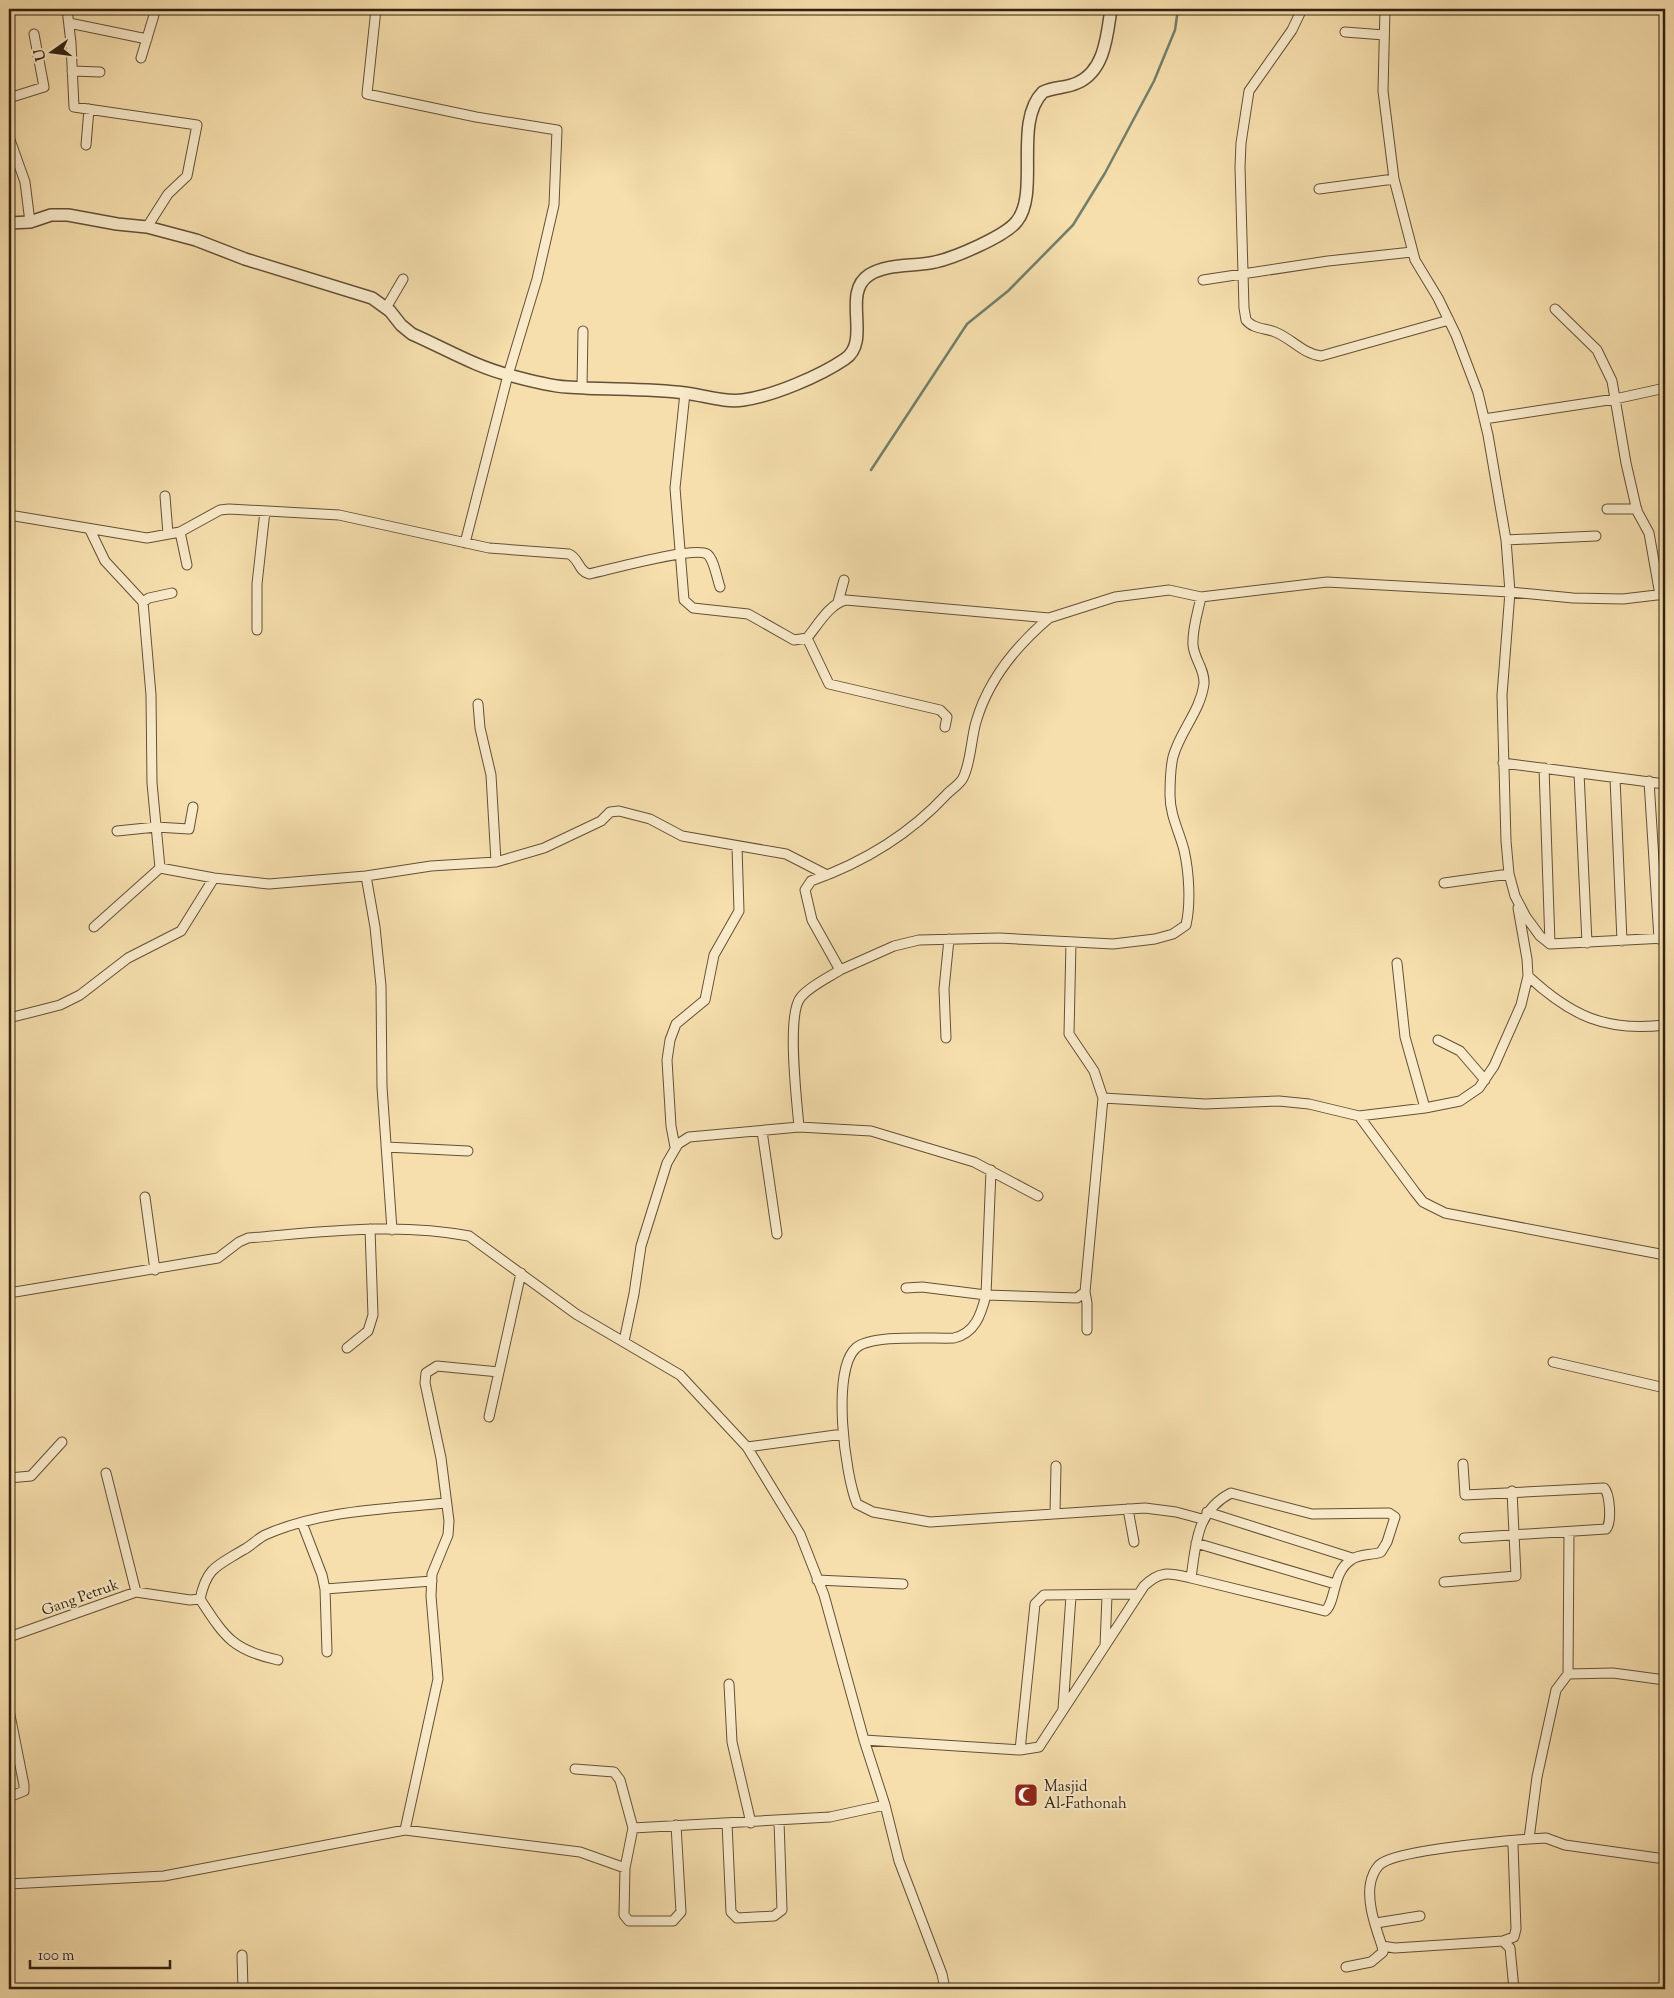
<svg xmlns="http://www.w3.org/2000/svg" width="1674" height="1998" viewBox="0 0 1674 1998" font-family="'Sorts Mill Goudy',serif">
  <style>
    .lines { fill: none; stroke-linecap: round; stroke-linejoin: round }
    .stream { stroke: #727f6c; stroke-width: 2.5 }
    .minor-casing { stroke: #635037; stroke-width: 11 }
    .tertiary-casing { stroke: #635037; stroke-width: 14 }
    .minor { stroke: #f9eaca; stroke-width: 9 }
    .tertiary { stroke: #f9eaca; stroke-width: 11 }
    .labels { text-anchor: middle; stroke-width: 4; stroke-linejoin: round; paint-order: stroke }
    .street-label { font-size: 15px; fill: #322110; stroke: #f9eaca }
    .poi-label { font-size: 15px; fill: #322110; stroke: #f9eaca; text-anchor: start }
  </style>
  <rect width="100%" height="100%" fill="#f6dfad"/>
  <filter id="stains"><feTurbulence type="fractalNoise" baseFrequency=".004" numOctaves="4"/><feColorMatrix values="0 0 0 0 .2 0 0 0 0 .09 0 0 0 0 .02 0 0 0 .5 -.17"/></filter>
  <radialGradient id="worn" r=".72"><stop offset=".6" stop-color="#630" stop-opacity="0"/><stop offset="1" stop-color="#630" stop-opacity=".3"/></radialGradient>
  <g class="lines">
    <path class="stream" d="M871,470L967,324L1008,291L1073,225L1105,173L1154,81L1175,30L1178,9"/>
    <g class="minor-casing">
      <path id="minor" d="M67,9L71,43L74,107L197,125L187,176L168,194L147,227
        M376,9L367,94L476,117L557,130L554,205L537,279L508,375L465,543
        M1302,9L1292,30L1249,91L1241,143L1240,167L1244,308L1246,320C1253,329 1265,328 1275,332C1291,338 1303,354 1321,356L1449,320
        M1385,9L1383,91L1394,179L1415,260L1438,298L1456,335L1478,393L1488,435L1506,540L1510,592L1502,695L1506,841L1509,874L1515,896L1526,917L1540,936L1550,944L1665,938
        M69,23L147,39
        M1345,32L1384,35
        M141,58L154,15
        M72,71L100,72
        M9,98L44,87L34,34
        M9,137L25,182L30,222
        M86,145L89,109
        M1319,189L1394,179
        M1203,280L1328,261L1412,252
        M386,308L403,279
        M1555,309L1597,350L1612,381L1626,463L1637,511L1649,533L1660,595
        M582,387L583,331
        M685,393L675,488L684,600L693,608L748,614L794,640L807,638C817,626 830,603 846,600L1049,618L1115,597L1169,590L1201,597L1327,582L1510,592L1573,598L1623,599L1665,594
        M1484,419L1615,399L1665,388
        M165,496L168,534
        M1607,509H1637
        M9,515L147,538L180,532L220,510L229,509L339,515L489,548L569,554C579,558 578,571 589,574C609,570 693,546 707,554C714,559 717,579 720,587
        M90,530L105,561L143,602
        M180,532L187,565
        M1506,540L1596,536
        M172,593L149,598L143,602L151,695L152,783L160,868L214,878L269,884L366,876L375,927L381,986L382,1087L392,1230
        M838,602L844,580
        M257,630V584L265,511
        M807,638L829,684L940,710L947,717L945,727
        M1503,763L1665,784
        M1544,768L1550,944
        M1579,773L1587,943
        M1615,778L1622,941
        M1649,781L1659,939
        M117,831L156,827L189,829L193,807
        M496,862L544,848L601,821L610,812L619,811L650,819L682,836L786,854L827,875
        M366,876L431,866L496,862L491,775L480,728L478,704
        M1444,883L1509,874
        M94,927L160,868
        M1397,963L1405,1037L1425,1108
        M840,970L894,946L919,940L999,938L1113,944L1155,939L1173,934L1186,925C1191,903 1189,872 1184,850C1179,831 1170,815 1170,795C1170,783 1170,770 1173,757C1180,731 1200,712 1204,684C1205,669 1194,659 1193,645C1192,629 1198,612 1201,597
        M1528,976C1571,1016 1606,1032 1665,1025
        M9,1018L60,1005L80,995L128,958L181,931L214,878
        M946,1038L944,989L949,939
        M1438,1040L1460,1051L1485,1080
        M1103,1098L1205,1104L1279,1101L1309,1104L1359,1116L1425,1108L1460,1101L1479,1088L1494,1066L1521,1005L1528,976L1527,959L1518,908
        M1359,1116L1415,1192L1423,1202L1445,1213L1665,1255
        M799,1127C797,1102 786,1013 801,997C810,986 828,978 840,970L812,920L805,890L811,881C862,863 910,834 947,794C952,789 960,784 963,778C971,762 971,739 976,722C988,680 1016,646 1049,618
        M762,1131L777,1234
        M386,1147L468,1151
        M675,1147L671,1126L667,1060L670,1040L676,1024L705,1000L714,955L739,911L737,847
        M991,1170L986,1295C981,1315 975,1333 954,1338C932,1339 872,1334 856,1348C831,1370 845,1475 857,1504L873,1512L930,1522L1145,1508L1176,1512L1202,1519
        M145,1197L155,1270
        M906,1288L922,1287L986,1295L1077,1298L1085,1292L1103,1098L1094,1071L1069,1034L1071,942
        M1085,1292L1087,1303V1330
        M9,1293L218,1258L239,1242L248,1238C321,1232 397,1222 469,1236L576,1314L680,1375L747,1447L800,1534L824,1595L864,1740L885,1805L899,1861L942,1974L945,1989
        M624,1341L634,1294L641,1246L667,1163L678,1144L689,1137L799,1127L871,1131L974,1162L1038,1196
        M347,1348L368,1331L373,1315L370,1229
        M1553,1362L1665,1388
        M489,1417L521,1273
        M747,1447L843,1434
        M1463,1464L1465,1495L1604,1488C1610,1494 1612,1523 1606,1529L1464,1538
        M106,1473L136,1592
        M9,1478L31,1476L62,1442
        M1128,1509L1134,1542
        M1207,1512L1352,1558
        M1055,1513L1056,1466
        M302,1523L322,1575L325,1589L327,1652
        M1196,1543L1335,1584
        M817,1580L903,1584
        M1444,1582L1516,1576L1512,1491
        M325,1589L432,1581
        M200,1599C225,1637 232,1650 278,1660
        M9,1637L136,1592L190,1600L200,1599C207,1567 217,1566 243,1550C251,1546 257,1539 265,1535C321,1510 386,1509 446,1503
        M1105,1646L1107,1596
        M1568,1674L1569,1532
        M1665,1680L1613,1673L1568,1674L1556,1690L1537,1777L1529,1839L1546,1838L1565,1845L1665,1859
        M729,1684L732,1742L751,1823
        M1063,1709L1071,1596
        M9,1710L24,1785V1791L9,1797
        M864,1740L1020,1750L1039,1747L1144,1586C1161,1570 1169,1573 1191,1578L1313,1608L1325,1611C1336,1603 1332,1572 1351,1560C1360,1553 1371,1556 1381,1552L1387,1542L1395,1517L1389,1513L1312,1514L1231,1493C1196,1511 1196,1544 1191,1578
        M1020,1750L1035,1604L1044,1595L1139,1594
        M727,1823L731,1912L737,1918L774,1916L782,1910L779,1821
        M633,1828L830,1817L885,1805
        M405,1830L438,1679L431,1596L432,1574L448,1535L449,1521L441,1458L425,1383L426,1373L437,1366L499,1372
        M625,1868L624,1915L629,1921H673L681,1912L676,1825
        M9,1884L164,1876L405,1830L580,1852L625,1868L633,1828L620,1780L614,1772L575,1769
        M1376,1923L1420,1916
        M1503,1941L1514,1937L1516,1929L1513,1845L1510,1841
        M242,1955L243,1989
        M1346,1967L1371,1962L1383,1952L1382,1946
        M1514,1989L1510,1948L1503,1941L1395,1948L1382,1946C1375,1926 1364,1895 1373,1875C1374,1872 1378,1865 1382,1863C1401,1850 1503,1841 1529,1839"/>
    </g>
    <g class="tertiary-casing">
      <path id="tertiary" d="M9,223L30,222L51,215H68L117,224L147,227L196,240L245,259L372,298L390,311L401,325L412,334C444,348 476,367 509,375C527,380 549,386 567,387C606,390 646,388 685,393C703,395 725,403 743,400C773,396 820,376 845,359C872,341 841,293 869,275C887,263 915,267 935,262C954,258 1006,236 1017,221C1040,192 1013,122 1043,92C1054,87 1066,88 1077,83C1105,71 1107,35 1111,9"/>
    </g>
    <use href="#minor" class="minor"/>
    <use href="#tertiary" class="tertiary"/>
  </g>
  <defs>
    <g id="mosque-square" transform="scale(1.25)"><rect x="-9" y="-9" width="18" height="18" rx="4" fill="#8f2418" stroke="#f9eaca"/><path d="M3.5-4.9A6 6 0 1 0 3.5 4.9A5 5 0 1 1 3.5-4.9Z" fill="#fff"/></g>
  </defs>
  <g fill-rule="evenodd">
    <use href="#mosque-square" x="1026" y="1795"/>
  </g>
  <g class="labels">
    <g class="street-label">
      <text transform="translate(80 1597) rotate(-20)" y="5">Gang Petruk</text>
    </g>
    <g class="poi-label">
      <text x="1044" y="1791">Masjid<tspan x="1044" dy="17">Al-Fathonah</tspan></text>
    </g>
  </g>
  <rect width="1674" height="1998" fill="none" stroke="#f6dfad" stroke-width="30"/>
  <rect x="10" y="10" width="1654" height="1978" fill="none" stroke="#322110" stroke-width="2.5"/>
  <rect x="15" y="15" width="1644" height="1968" fill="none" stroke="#322110"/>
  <g transform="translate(52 52) rotate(256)" stroke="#f9eaca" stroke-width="4" paint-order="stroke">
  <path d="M0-4L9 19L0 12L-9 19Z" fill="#322110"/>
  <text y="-8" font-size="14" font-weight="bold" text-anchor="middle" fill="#322110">U</text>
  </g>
  <path d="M30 1960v8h140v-8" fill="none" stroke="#322110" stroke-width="2.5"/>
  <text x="38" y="1960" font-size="15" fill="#322110" stroke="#f9eaca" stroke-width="4" paint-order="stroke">100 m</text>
  <rect width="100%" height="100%" filter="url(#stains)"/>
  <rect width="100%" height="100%" fill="url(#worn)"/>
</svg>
